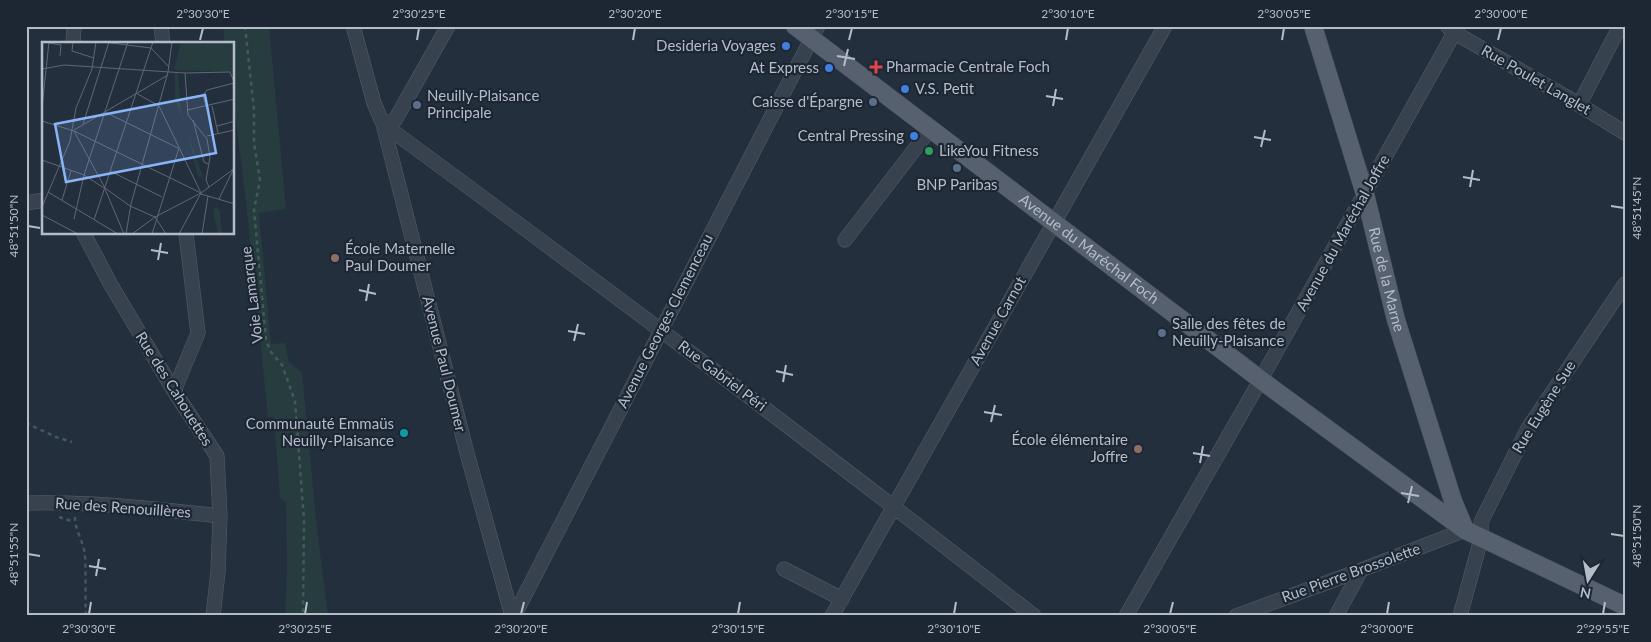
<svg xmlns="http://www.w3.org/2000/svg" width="1651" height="642" viewBox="0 0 1651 642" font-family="Lato,sans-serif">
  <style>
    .green { fill: #263c3f }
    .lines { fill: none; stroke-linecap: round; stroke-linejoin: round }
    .minor-casing { stroke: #565f6c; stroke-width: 15 }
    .major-casing { stroke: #414a57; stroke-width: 19 }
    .path { stroke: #44595c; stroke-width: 2.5; stroke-dasharray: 4 4; stroke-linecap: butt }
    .minor { stroke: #38414e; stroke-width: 14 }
    .major { stroke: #56606e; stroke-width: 18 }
    .ticks { fill: none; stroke: #b4bcc9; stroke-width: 2 }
    .shop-dot { fill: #3f7fe0; stroke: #1d2633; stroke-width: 2 }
    .health-dot { fill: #e0444e; stroke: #1d2633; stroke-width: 2 }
    .service-dot { fill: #5c6f8a; stroke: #1d2633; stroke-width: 2 }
    .leisure-dot { fill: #2e9e5b; stroke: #1d2633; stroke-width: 2 }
    .education-dot { fill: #8d6e63; stroke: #1d2633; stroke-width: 2 }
    .culture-dot { fill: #0f9aa8; stroke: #1d2633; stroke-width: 2 }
    .labels { text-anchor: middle; stroke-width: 4.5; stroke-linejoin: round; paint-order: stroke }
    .poi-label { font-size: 15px; fill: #b4bcc9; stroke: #1d2633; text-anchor: end }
    .street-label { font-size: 15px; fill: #b4bcc9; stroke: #1d2633 }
    .inset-road { fill: none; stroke: #5e6776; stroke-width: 1 }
    .view { fill: #8ab4f8; fill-opacity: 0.15; stroke: #8ab4f8; stroke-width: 2.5 }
    .inset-edge { fill: none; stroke: #b4bcc9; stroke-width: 2.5 }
    .neatline { fill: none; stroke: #b4bcc9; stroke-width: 2 }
    .ticks-label { font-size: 12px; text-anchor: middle; fill: #b4bcc9 }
  </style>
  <rect width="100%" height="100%" fill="#242f3e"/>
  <path class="green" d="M223,26H269L286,209L259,213L271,344L285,343L289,362L302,373L317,529L328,616H285L287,567L286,503L280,497L274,417H268L246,202L234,106V44H225Z"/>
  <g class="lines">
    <g class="minor-casing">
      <path id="minor" d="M161,26L163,44
        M353,26L374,103L383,124L467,453L512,616
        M1448,27L1455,33L1570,99L1625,133
        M73,44L74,26
        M1579,105L1620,26
        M383,124C602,285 820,448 1034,616
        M383,124L395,120L448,26
        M26,203L44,200
        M84,234L111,285L174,391L217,456L220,516L218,572L213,616
        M845,240L931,128
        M174,391L198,333L186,234
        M26,503C91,501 156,509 220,516
        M784,569L842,599
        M514,616L818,26
        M832,616L1165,26
        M1126,616L1261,379L1458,26
        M1236,616L1361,570L1465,530
        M1336,616L1361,570
        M1460,616L1481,539V522L1527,430L1625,284"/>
    </g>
    <g class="major-casing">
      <g id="major">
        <path id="s1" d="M795,26L1273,389L1465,530L1625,606"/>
        <path id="s2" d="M1313,26L1365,194L1396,320L1453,501L1465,530"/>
      </g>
    </g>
    <path class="path" d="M245,26L254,110V143L260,180L254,210L266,339L270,351L282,365L295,401L304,520L303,616
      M26,423L56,437L72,442
      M59,517L74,522
      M75,517C74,528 84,543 85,555C86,575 85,596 86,616"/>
    <use href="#minor" class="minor"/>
    <use href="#major" class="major"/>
  </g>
  <path class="ticks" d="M200,40L203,28M417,40L419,28M633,40L635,28M849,40L852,28M1066,40L1068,28M1282,40L1284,28M1498,40L1501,28M837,56L855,59M844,66L848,49M1046,96L1063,99M1053,106L1056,89M1254,137L1271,140M1261,147L1265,130M1463,177L1480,180M1470,187L1473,170M1611,206L1624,208M28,226L40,228M151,250L168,253M158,260L161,243M359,290L376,294M366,301L369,284M568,331L585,334M574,341L578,324M776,371L793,375M783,382L786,365M984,412L1002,415M991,422L995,405M1193,453L1210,456M1200,463L1203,446M1401,493L1419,496M1408,503L1412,486M1611,534L1624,536M28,554L40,556M89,566L106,569M96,576L99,559M89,614L91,602M305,614L307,602M521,614L524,602M738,614L740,602M954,614L956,602M1170,614L1173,602M1387,614L1389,602M1603,614L1605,602"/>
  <g class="shop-dot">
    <circle cx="786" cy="46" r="5"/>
    <circle cx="829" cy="68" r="5"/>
    <circle cx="905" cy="89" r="5"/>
    <circle cx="914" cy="136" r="5"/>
  </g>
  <path class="health-dot" d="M873.5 59.5h5v5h5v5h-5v5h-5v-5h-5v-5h5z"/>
  <g class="service-dot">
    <circle cx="873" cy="102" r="5"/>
    <circle cx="417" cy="105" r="5"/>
    <circle cx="957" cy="168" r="5"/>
    <circle cx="1162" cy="333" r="5"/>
  </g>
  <circle class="leisure-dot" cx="929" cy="151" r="5"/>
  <g class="education-dot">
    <circle cx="335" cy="258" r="5"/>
    <circle cx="1138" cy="449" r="5"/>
  </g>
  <circle class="culture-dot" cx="404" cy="433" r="5"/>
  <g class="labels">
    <g class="poi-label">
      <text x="776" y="51">Desideria Voyages</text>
      <text x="886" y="72" text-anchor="start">Pharmacie Centrale Foch</text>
      <text x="819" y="73">At Express</text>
      <text x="915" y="94" text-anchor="start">V.S. Petit</text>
      <text x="427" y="101" text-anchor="start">Neuilly-Plaisance<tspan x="427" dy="17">Principale</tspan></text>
      <text x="863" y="107">Caisse d'Épargne</text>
      <text x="904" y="141">Central Pressing</text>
      <text x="939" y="156" text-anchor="start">LikeYou Fitness</text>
      <text x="957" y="190" text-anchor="middle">BNP Paribas</text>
      <text x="345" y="254" text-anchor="start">École Maternelle<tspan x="345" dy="17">Paul Doumer</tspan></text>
      <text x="1172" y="329" text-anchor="start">Salle des fêtes de<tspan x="1172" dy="17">Neuilly-Plaisance</tspan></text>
      <text x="394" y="429">Communauté Emmaüs<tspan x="394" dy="17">Neuilly-Plaisance</tspan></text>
      <text x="1128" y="445">École élémentaire<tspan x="1128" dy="17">Joffre</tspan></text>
    </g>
    <g class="street-label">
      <text transform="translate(1536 80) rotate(30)" y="5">Rue Poulet Langlet</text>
      <text transform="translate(1343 233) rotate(-61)" y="5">Avenue du Maréchal Joffre</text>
      <text dy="5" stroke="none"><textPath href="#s1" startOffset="369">Avenue du Maréchal Foch</textPath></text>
      <text dy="5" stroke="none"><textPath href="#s2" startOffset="264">Rue de la Marne</textPath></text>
      <text transform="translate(252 295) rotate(-97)" y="5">Voie Lamarque</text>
      <text transform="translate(665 321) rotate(-63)" y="5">Avenue Georges Clemenceau</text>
      <text transform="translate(998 321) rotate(-61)" y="5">Avenue Carnot</text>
      <text transform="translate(444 364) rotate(76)" y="5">Avenue Paul Doumer</text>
      <text transform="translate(722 376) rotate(37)" y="5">Rue Gabriel Péri</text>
      <text transform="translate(174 389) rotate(58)" y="5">Rue des Cahouettes</text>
      <text transform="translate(1544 407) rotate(-58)" y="5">Rue Eugène Sue</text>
      <text transform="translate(123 508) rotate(4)" y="5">Rue des Renouillères</text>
      <text transform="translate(1351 573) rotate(-20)" y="5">Rue Pierre Brossolette</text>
    </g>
  </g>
  <g transform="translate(42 42)">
    <rect width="192" height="192" fill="#242f3e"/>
    <path d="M139,0H192V30L132,28ZM133,30H136L139,70L162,139L159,134L156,135L145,88L133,58ZM174,165L178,169L180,192H176L171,167Z" fill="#263c3f"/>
    <path class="inset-road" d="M31,0L30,9L52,16M61,0L109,6M7,1L19,3L18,14M109,6L127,25M0,27L22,23L143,31L188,30L193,42M143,31L146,73L165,97L168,115L164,138L167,145M170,64L176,91M0,65L7,0M164,65L161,53L165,48L192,41M145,68L193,57M63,70L136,106M151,78L162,120L166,122M0,79L32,89L159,151M41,82L67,0M175,84L193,79M32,88L126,33M32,89L63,146L88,164L113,175L124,192M165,94L193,88M0,118L42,133L62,146M68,129L120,155M63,147L82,192M6,150L76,192M159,151L193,126M159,152L193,162M177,157L191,128M20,158L29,129M0,165L28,99L34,66L50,27L54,0M0,173L36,192M32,177L42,133L86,0M52,178L111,0M84,192L89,162L126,30L130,0M90,192L113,175L159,151L117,64L94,51M110,192L137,106M137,192L159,151M160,192L166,154"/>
    <path class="view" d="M163,53L174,111L24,140L13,82Z"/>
    <rect width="192" height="192" class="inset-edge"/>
  </g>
  <rect width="1651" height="642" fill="none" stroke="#1d2633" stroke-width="55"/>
  <g transform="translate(1588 580) rotate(191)" stroke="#1d2633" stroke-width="4" paint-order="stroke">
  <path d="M0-4L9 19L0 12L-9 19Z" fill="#b4bcc9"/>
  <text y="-8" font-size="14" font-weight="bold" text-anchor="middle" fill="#b4bcc9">N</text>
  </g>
  <rect x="28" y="28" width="1596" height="586" class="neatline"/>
  <g class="ticks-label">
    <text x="203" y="18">2°30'30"E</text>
    <text x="419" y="18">2°30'25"E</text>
    <text x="635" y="18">2°30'20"E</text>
    <text x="852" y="18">2°30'15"E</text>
    <text x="1068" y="18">2°30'10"E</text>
    <text x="1284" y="18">2°30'05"E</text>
    <text x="1501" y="18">2°30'00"E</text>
    <text transform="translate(1637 208) rotate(-90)" y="4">48°51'45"N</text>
    <text transform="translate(14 226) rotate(-90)" y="4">48°51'50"N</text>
    <text transform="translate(1637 536) rotate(-90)" y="4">48°51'50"N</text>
    <text transform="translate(14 554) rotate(-90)" y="4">48°51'55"N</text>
    <text x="89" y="633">2°30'30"E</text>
    <text x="305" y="633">2°30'25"E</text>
    <text x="521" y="633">2°30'20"E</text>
    <text x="738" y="633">2°30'15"E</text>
    <text x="954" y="633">2°30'10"E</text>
    <text x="1170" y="633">2°30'05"E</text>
    <text x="1387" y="633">2°30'00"E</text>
    <text x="1603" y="633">2°29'55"E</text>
  </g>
</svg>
